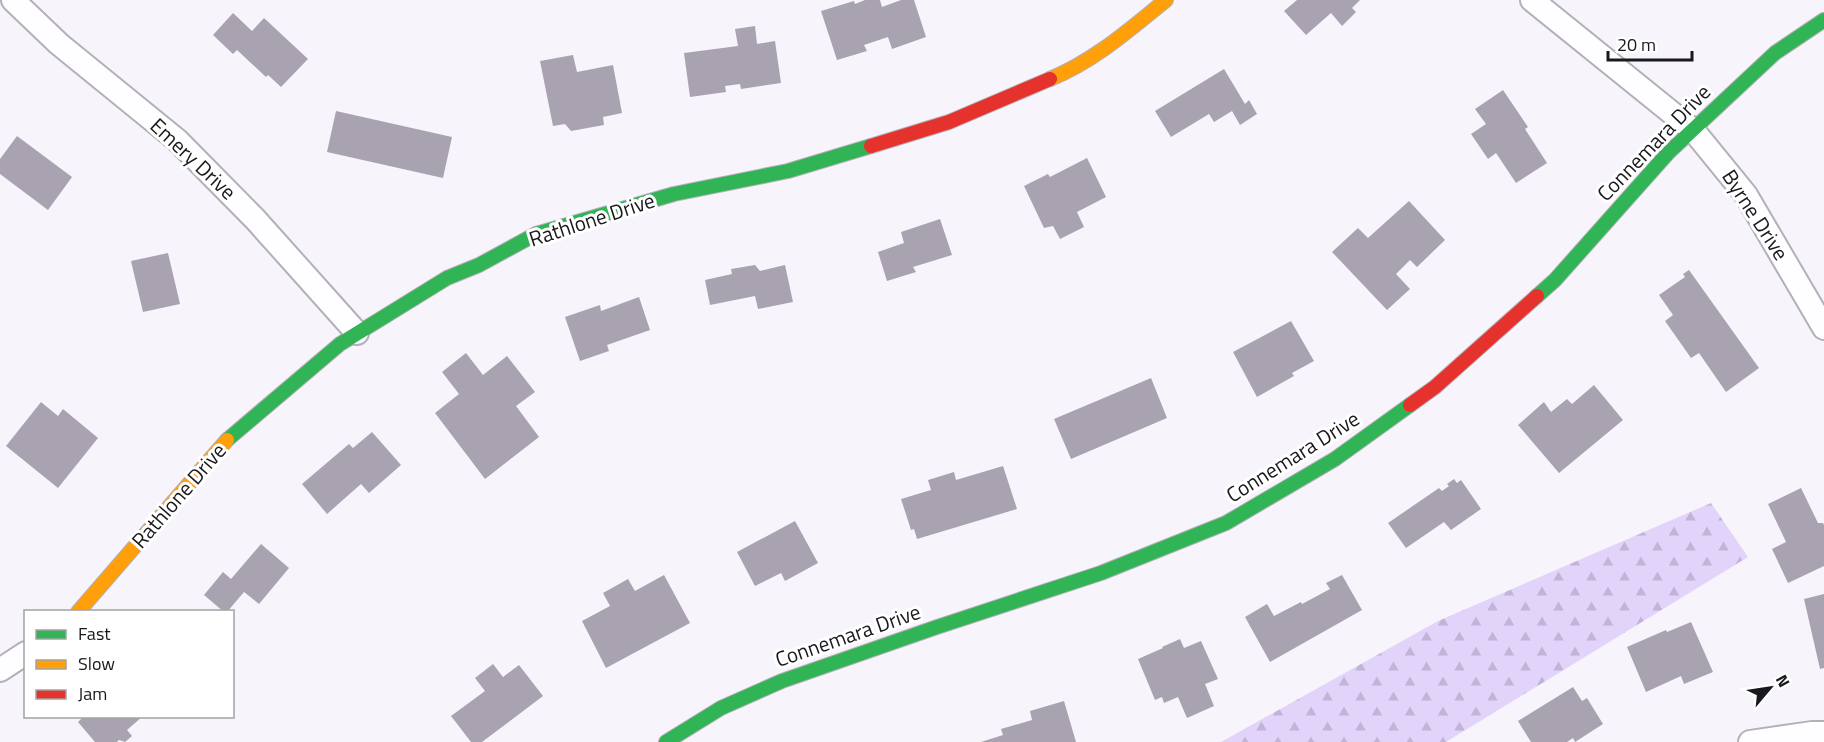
<svg xmlns="http://www.w3.org/2000/svg" width="1824" height="742" viewBox="0 0 1824 742" font-family="'Titillium Web',sans-serif">
  <style>
    .forest { fill: url(#forest-firs) }
    .building { fill: #a9a3b1 }
    .lines { fill: none; stroke-linecap: round; stroke-linejoin: round }
    .street-casing { stroke: #b3b1b7; stroke-width: 26 }
    .fast-casing { stroke: #b3b1b7; stroke-width: 16 }
    .slow-casing { stroke: #b3b1b7; stroke-width: 16 }
    .jam-casing { stroke: #b3b1b7; stroke-width: 16 }
    .street { stroke: #fefdff; stroke-width: 22 }
    .fast { stroke: #30b455; stroke-width: 14 }
    .slow { stroke: #ff9f0a; stroke-width: 14 }
    .jam { stroke: #e5322d; stroke-width: 14 }
    .labels { text-anchor: middle; stroke-width: 6; stroke-linejoin: round; paint-order: stroke }
    .street-label { font-size: 21px; fill: #19181c; stroke: #fff }
  </style>
  <defs>
    <pattern id="forest-firs" width="22" height="20" patternUnits="userSpaceOnUse" patternTransform="scale(1.5)"><rect width="22" height="20" fill="#e2d3fa"/><path d="M5 1l3.5 6h-7zM16 11l3.5 6h-7z" fill="#c1b4d6"/></pattern>
  </defs>
  <rect width="100%" height="100%" fill="#f7f4fc"/>
  <path class="forest" d="M1711,503L1748,557L1446,742H1221L1438,621Z"/>
  <path class="building" d="M865,0H880L882,7L901,0H914L926,37L892,49L888,37L864,45L867,51L837,60L821,11L854,1L855,4Z
    M1297,0H1360L1352,8L1356,12L1342,26L1331,13L1306,35L1284,11Z
    M233,13L252,31L264,18L308,59L281,87L268,75L266,77L237,50L233,54L213,35Z
    M755,26L757,44L775,41L781,83L741,89L740,84L725,86L726,92L690,97L684,53L738,46L735,29Z
    M573,55L577,72L613,65L622,113L603,117L604,125L571,131L565,124L553,126L540,61Z
    M1224,69L1245,104L1249,100L1257,114L1240,125L1232,111L1214,122L1209,114L1171,137L1155,111Z
    M1503,90L1528,127L1525,129L1547,163L1516,183L1496,153L1488,159L1471,134L1486,124L1475,109Z
    M336,111L452,137L443,178L327,152Z
    M17,136L72,177L48,210L0,174V159Z
    M1087,158L1106,197L1077,212L1084,227L1060,239L1053,226L1044,228L1024,186L1048,174L1050,177Z
    M1409,201L1445,240L1417,267L1410,260L1396,274L1410,289L1387,310L1332,252L1358,228L1368,238Z
    M940,219L952,255L913,267L916,272L887,281L878,252L904,243L901,232Z
    M168,253L180,304L143,312L131,261Z
    M755,265L760,271L785,265L793,302L758,309L755,296L710,305L705,280L732,274L731,269Z
    M1689,270L1759,368L1726,392L1699,353L1691,358L1665,321L1673,315L1659,295L1685,277L1683,274Z
    M639,297L650,330L607,345L609,351L580,361L565,317L600,305L601,311Z
    M1291,321L1314,361L1292,373L1294,376L1257,397L1233,352Z
    M466,353L483,375L507,356L535,392L516,406L539,437L485,479L435,413L459,394L442,372Z
    M1151,378L1167,418L1071,459L1054,419Z
    M1594,385L1623,420L1559,473L1518,425L1544,402L1551,412L1567,399L1572,404Z
    M41,402L58,416L63,409L98,438L58,488L6,446Z
    M372,432L401,465L369,493L361,484L327,514L302,484L349,444L353,448Z
    M1003,466L1017,509L917,539L914,529L911,530L901,499L931,490L928,480L954,472L956,480Z
    M1454,479L1457,483L1461,480L1481,509L1451,530L1444,522L1406,548L1388,523L1439,488L1442,491L1449,486L1447,484Z
    M1801,488L1818,523H1823L1824,525V566L1788,583L1772,549L1786,542L1768,504Z
    M795,521L818,563L785,581L781,573L755,586L737,552Z
    M261,544L289,568L259,604L244,592L227,612H224L204,595L223,572L231,579Z
    M664,575L690,623L606,668L582,621L610,606L603,593L628,579L635,591Z
    M1342,575L1362,610L1270,662L1245,617L1267,604L1274,616L1301,602L1302,604L1330,589L1326,583Z
    M1824,594V668L1820,669L1804,599Z
    M1691,622L1713,672L1684,684L1681,676L1646,692L1627,647L1666,630L1667,632Z
    M1180,639L1184,648L1201,641L1218,679L1205,684L1214,706L1187,718L1178,697L1164,703L1162,697L1155,700L1138,659L1163,648L1162,647Z
    M493,664L503,677L519,665L543,696L482,742H471L451,716L485,691L475,678Z
    M1573,687L1582,701L1587,698L1603,724L1575,742L1573,738L1567,742H1531L1518,721Z
    M1064,701L1076,742H981L1003,735L1001,729L1032,720L1030,711Z
    M84,716H143L127,730L132,736L125,742L119,740L117,742H95L78,722Z"/>
  <g class="lines">
    <g class="street-casing">
      <path id="street" d="M13,0L59,44L177,140L255,219L357,333
        M1532,0L1693,130L1746,195L1824,328
        M0,670L26,653
        M1750,742L1812,733H1824"/>
    </g>
    <g class="fast-casing">
      <path id="fast" d="M1537,296L1555,280L1668,153L1775,53L1824,20
        M227,440L340,344L447,278L479,265L536,234L674,194L788,171L871,146
        M666,742L721,708L782,681L937,627L1101,573L1226,523L1335,459L1410,405"/>
    </g>
    <g class="slow-casing">
      <path id="slow" d="M1050,79C1094,61 1129,30 1166,0
        M78,612L227,440"/>
    </g>
    <g class="jam-casing">
      <path id="jam" d="M871,146L949,122L1050,79
        M1410,405L1435,387L1537,296"/>
    </g>
    <use href="#street" class="street"/>
    <use href="#fast" class="fast"/>
    <use href="#slow" class="slow"/>
    <use href="#jam" class="jam"/>
  </g>
  <g class="labels">
    <g class="street-label">
      <text transform="translate(1654 143) rotate(-46)" y="7">Connemara Drive</text>
      <text transform="translate(193 159) rotate(43)" y="7">Emery Drive</text>
      <text transform="translate(1755 215) rotate(57)" y="7">Byrne Drive</text>
      <text transform="translate(592 220) rotate(-18)" y="7">Rathlone Drive</text>
      <text transform="translate(1293 457) rotate(-32)" y="7">Connemara Drive</text>
      <text transform="translate(179 496) rotate(-49)" y="7">Rathlone Drive</text>
      <text transform="translate(848 636) rotate(-19)" y="7">Connemara Drive</text>
    </g>
  </g>
  <rect x="24" y="610" width="210" height="108" fill="#ffffff" stroke="#a3a3a4" stroke-width="1.5"/>
  <rect x="36" y="630" width="30" height="9" fill="#30b455" stroke="#a3a3a4" stroke-width="1.5"/>
  <text x="78" y="640" font-size="18" fill="#19181c">Fast</text>
  <rect x="36" y="660" width="30" height="9" fill="#ff9f0a" stroke="#a3a3a4" stroke-width="1.5"/>
  <text x="78" y="670" font-size="18" fill="#19181c">Slow</text>
  <rect x="36" y="690" width="30" height="9" fill="#e5322d" stroke="#a3a3a4" stroke-width="1.5"/>
  <text x="78" y="700" font-size="18" fill="#19181c">Jam</text>
  <g transform="translate(1770 688) rotate(61)" stroke="#ffffff" stroke-width="4.5" paint-order="stroke">
  <path d="M0-4.5L10 22L0 15L-10 22Z" fill="#19181c"/>
  <text y="-9" font-size="16" font-weight="bold" text-anchor="middle" fill="#19181c">N</text>
  </g>
  <path d="M1608 51v9h84v-9" fill="none" stroke="#19181c" stroke-width="3"/>
  <text x="1617" y="51" font-size="18" fill="#19181c" stroke="#ffffff" stroke-width="4.5" paint-order="stroke">20 m</text>
</svg>
